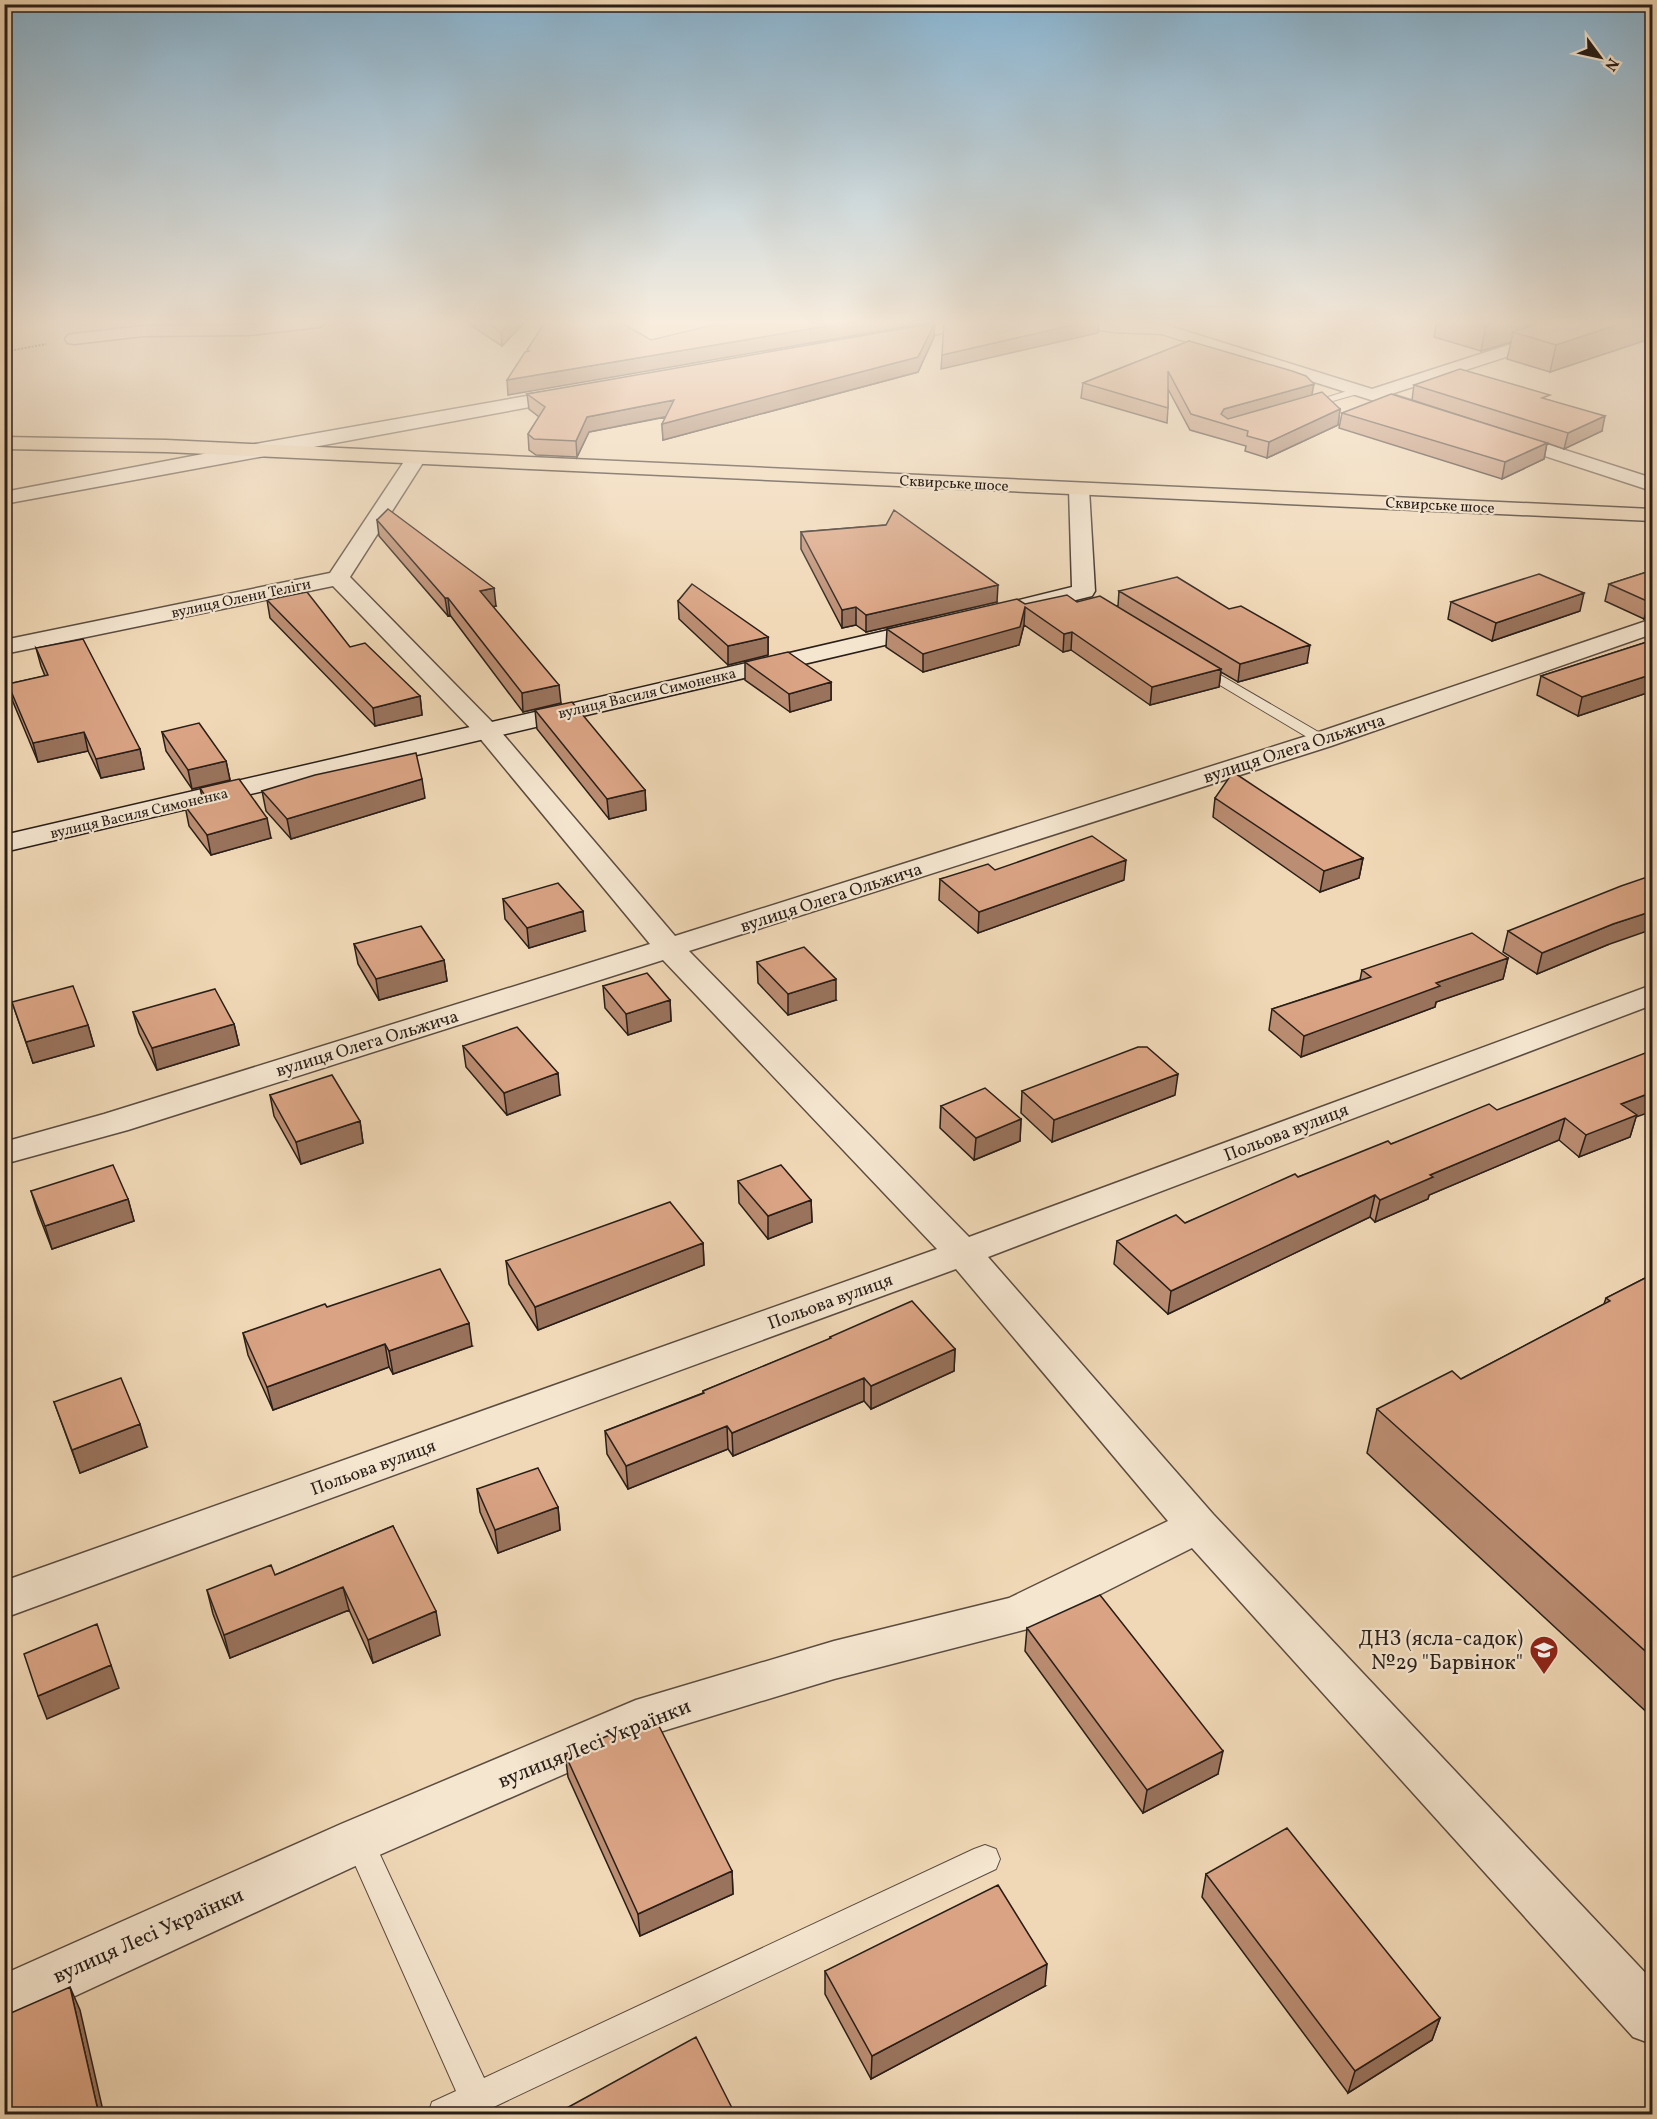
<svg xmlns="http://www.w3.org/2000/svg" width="1657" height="2119" viewBox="0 0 1657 2119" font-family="Vollkorn,serif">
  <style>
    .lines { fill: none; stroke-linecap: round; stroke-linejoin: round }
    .lane-casing { stroke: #5b4c40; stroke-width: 2 }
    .street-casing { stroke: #5b4c40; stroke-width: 3 }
    .secondary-casing { stroke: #291e18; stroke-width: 3 }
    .primary-casing { stroke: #291e18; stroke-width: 3 }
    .path { stroke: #291e18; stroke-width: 2; stroke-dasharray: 2 1.5; stroke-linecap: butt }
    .lane { fill: #f5e6d0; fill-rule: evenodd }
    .street { fill: #f5e6d0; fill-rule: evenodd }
    .secondary { fill: #f5e6d0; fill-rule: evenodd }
    .primary { fill: #f0d8b6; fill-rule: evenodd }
    .rail { stroke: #291e18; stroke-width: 2; stroke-dasharray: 6 6; stroke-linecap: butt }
    .wall { fill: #bb8d72; stroke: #291e18; stroke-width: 1.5 }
    .shaded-wall { fill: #99735c; stroke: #291e18; stroke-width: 1.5 }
    .building { fill: #daa484; stroke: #291e18; stroke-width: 1.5 }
    .labels { text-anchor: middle; stroke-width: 4.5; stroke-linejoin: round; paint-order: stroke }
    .far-street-label { font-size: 15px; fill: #291e18; stroke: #f5e6d0 }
    .street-label { font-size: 18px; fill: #291e18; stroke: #f5e6d0 }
    .near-poi-label { font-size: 21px; fill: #291e18; stroke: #f5e6d0; text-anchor: end }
    .near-street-label { font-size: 21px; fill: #291e18; stroke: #f5e6d0 }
  </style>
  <rect width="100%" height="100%" fill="#f0d8b6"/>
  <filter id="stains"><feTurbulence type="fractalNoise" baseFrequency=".00333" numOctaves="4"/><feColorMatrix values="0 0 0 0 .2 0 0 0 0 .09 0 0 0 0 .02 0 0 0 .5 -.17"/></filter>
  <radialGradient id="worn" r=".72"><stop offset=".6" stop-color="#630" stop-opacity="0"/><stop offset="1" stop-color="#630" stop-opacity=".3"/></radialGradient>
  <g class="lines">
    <g class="lane-casing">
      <path id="lane" d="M1360,387L1364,388V392L1305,409L1299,406Z
        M1198,662L1327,737L1330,740L1322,745L1317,743L1193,669L1191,666L1193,663Z
        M359,1827L369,1831L484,2078L974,1849L985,1845L996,1849L1000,1859L996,1869L479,2114H428L432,2102L456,2091L344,1840L349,1831Z"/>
    </g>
    <g class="street-casing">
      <path id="street" d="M273,322H327L319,327L249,335L143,336L74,344L68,343L65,339L68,335L74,334L143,326L249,325Z
        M947,322H984L976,327L892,342L886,341L883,337L886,333L892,332Z
        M1072,322L1163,324L1372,389L1579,322H1604L1602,326L1391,394L1432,407L1434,411L1432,415L1425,417L1162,334L1114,332L1080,327Z
        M572,388L579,390L581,394L579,398L4,504V492L250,445Z
        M1503,430L1652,478V491L1496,440L1493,436L1496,432Z
        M416,452L423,454L426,458L350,577L496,726L675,936L1313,734L1652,619V634L1331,746L689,951L969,1237L1652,985V1005L988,1257L1213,1514L1652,1980V2044L1633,2037L1192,1548L1035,1627L834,1679L663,1731L377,1856L4,2029V1974L341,1824L636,1700L834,1641L1009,1598L1168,1521L956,1269L4,1618V1581L937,1249L663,960L128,1130L4,1164V1142L104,1114L650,944L478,736L333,586L4,654V640L330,573L409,454Z"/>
    </g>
    <g class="secondary-casing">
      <path id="secondary" d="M1079,483L1086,485L1089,489L1095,591L1092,596L1023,613L1015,611L1011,606L1015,601L1072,587L1069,489L1072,485Z
        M932,620L940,622L944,627L940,632L4,852V835Z"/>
    </g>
    <g class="primary-casing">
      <path id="primary" d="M4,437L166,440L1652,509V521L166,452L4,449Z"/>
    </g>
    <path class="path" d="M4,352L46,344"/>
    <use href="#lane" class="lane"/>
    <use href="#street" class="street"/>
    <use href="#secondary" class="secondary"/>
    <use href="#primary" class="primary"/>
    <path class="rail" d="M4,326L28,322"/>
  </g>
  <path class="wall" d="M466,322H525L502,346Z
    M1437,322H1653L1550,372L1507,359L1511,342L1481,351L1434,337Z
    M934,337L918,372L663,440L662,424L666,417L589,432L577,457L536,455L529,450L528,434L539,417L529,409L527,394Z
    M1189,341L1312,395L1340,409L1338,425L1267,458L1245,451L1246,446L1190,430L1168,389V408L1167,423L1081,398L1083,383Z
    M1414,385L1549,400L1602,431L1564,449L1547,443L1544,459L1502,479L1339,428L1342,413L1511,432L1412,400Z
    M377,520L496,606L493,607L561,703L523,712L450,615L448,616L379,536Z
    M886,525L997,602L866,632L856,625L842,628L801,549V532Z
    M1653,570V617L1644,619L1605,601L1609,584Z
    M1119,591L1307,663L1238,682L1221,672L1219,687L1150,705L1071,650L1063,652L1024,625L1019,645L923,672L886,647L887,629L1025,604L1077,602L1118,606Z
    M267,600L350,647L420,696L422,715L375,726L270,618Z
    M678,601L768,637V655L728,665L679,619Z
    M1451,602L1580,611L1492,641L1448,619Z
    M1653,640V691L1578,716L1537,695L1541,676Z
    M36,648L140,749L144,769L101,778L88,751L38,762L13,702L8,684L45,676L41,666Z
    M745,662L831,682V700L790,712L745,680Z
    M535,710L645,790L646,810L609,819L537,729Z
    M162,732L226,761L230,780L192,789L166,751Z
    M200,788L271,838L211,855L189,826L185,806L203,801Z
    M262,791L425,798L291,839L266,811Z
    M1215,798L1363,858L1359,878L1320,892L1213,817Z
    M995,870L1124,880L978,933L939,900L940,879Z
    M503,899L585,931L529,948L505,919Z
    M1508,931L1607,945L1537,974L1503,952Z
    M354,944L444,960L447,981L379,1000L358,964Z
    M1508,958L1503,979L1436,1002L1435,1007L1301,1057L1269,1030L1272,1009L1360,980L1362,970Z
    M757,962L836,1000L788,1015L758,983Z
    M603,986L670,1000L671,1021L628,1035L605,1008Z
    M12,1002L88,1025L94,1046L33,1063Z
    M133,1012L234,1024L239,1045L157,1070L139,1033Z
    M463,1046L560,1095L507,1115L466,1067Z
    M1022,1091L1175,1095L1052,1142L1021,1113Z
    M270,1095L360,1121L363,1143L301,1164L274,1116Z
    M941,1106L1021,1119L1020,1141L974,1160L940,1128Z
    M1497,1110L1636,1117L1630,1137L1579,1157L1559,1140L1429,1195L1428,1199L1375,1222L1370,1217L1168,1314L1114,1264L1117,1241L1185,1223L1298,1177L1391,1144Z
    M738,1181L811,1200L812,1222L768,1239L739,1203Z
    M31,1191L128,1199L134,1221L52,1249L38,1213Z
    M703,1243L704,1265L538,1330L509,1284L506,1261Z
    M1653,1274V1718L1367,1453L1377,1409L1461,1379L1604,1304L1606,1298Z
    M327,1307L472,1346L393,1374L389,1367L273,1410L248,1355L243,1333Z
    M830,1337L955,1349L954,1371L871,1409L864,1401L733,1456L728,1449L628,1489L607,1454L605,1431L703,1393V1391L830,1339Z
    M54,1402L147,1447L80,1473Z
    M477,1489L558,1507L560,1530L498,1553L480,1512Z
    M393,1526L440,1635L373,1663L349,1610L230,1658L213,1614L207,1590L275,1575Z
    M1027,1628L1218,1774L1143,1813L1025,1651Z
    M565,1754L732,1871L733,1894L640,1936L568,1777Z
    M1206,1874L1440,2018L1432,2040L1348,2093L1202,1897Z
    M825,1971L1045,1986L871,2079L825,1994Z"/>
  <path class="shaded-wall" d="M510,322H525L502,346L501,332Z
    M851,322H933L508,395L507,380Z
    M1086,322H1099L1098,333L941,369L942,355Z
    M1492,322H1571L1513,332L1511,342L1481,351L1486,324Z
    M1625,322H1653V338L1550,372L1556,345Z
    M935,323L934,337L918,372L663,440L662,424Z
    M1314,384L1311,399L1225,424L1221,414L1224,409Z
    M674,400V415L589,432L577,457L576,441L587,417Z
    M1340,409L1338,425L1267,458L1269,442Z
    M1605,416L1602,431L1564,449L1568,433Z
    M1547,443L1544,459L1502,479L1505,462Z
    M998,585L997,602L866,632V615Z
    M494,588L496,606L482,609L480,591Z
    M1584,593L1580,611L1492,641L1496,623Z
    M445,598H448L450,615L448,616Z
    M1653,601V617L1644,619L1649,602Z
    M856,607V625L842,628V610Z
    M1025,607L1024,625L1019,645L923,672V654Z
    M1072,632L1071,650L1063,652L1064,634Z
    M768,637V655L728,665V646Z
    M1310,645L1307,663L1238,682L1240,664Z
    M1221,669L1219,687L1150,705L1152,687Z
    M1653,674V691L1578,716L1582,697Z
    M831,682V700L790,712L789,694Z
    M559,685L561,703L523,712L522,693Z
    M420,696L422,715L375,726L373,708Z
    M84,732L88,751L38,762L33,743Z
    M140,749L144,769L101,778L96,759Z
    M226,761L230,780L192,789L188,770Z
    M422,779L425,798L291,839L287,819Z
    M645,790L646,810L609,819L607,799Z
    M267,818L271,838L211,855L207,835Z
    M1363,858L1359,878L1320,892L1324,871Z
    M1126,860L1124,880L978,933L979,912Z
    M583,911L585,931L529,948L527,928Z
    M1653,911V929L1607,945L1537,974L1542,953L1613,924Z
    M1508,958L1503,979L1436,1002L1435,1007L1301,1057L1304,1036L1436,983Z
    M444,960L447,981L379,1000L376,979Z
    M836,979V1000L788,1015V994Z
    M670,1000L671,1021L628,1035L626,1014Z
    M234,1024L239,1045L157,1070L152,1048Z
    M88,1025L94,1046L33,1063L26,1042Z
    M558,1073L560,1095L507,1115L504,1093Z
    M1178,1074L1175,1095L1052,1142L1054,1120Z
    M1653,1092V1111L1636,1117L1630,1137L1579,1157L1586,1135L1621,1104Z
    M1565,1118L1559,1140L1429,1195L1428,1199L1375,1222L1380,1200L1430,1175Z
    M1021,1119L1020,1141L974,1160L976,1138Z
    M360,1121L363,1143L301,1164L296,1142Z
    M1375,1195L1370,1217L1168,1314L1171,1291Z
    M128,1199L134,1221L52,1249L45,1226Z
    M811,1200L812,1222L768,1239V1216Z
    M703,1243L704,1265L538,1330L535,1307Z
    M469,1323L472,1346L393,1374L389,1351Z
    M385,1344L389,1367L273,1410L267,1387Z
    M955,1349L954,1371L871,1409V1386Z
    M864,1378V1401L733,1456L732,1433Z
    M140,1424L147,1447L80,1473L72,1450Z
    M727,1426L728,1449L628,1489L626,1466Z
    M558,1507L560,1530L498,1553L495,1530Z
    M343,1587L349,1610L230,1658L224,1635Z
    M436,1611L440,1635L373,1663L368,1640Z
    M111,1665L119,1688L47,1719L38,1696Z
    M1223,1751L1218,1774L1143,1813L1147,1790Z
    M732,1871L733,1894L640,1936L638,1914Z
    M1047,1964L1045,1986L871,2079L872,2056Z
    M70,1987L80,2010L104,2115H99Z
    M1440,2018L1432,2040L1348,2093L1355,2071Z
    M733,2110V2115H725Z"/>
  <path class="building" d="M486,322H510L501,332Z
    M545,322H620L651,340L717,324L722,326L739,322H763L767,324L777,322H851L507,380L525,352L529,351L527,350Z
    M944,322H1086L942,355Z
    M1543,322H1625L1556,345L1513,332Z
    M935,323L918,357L662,424L674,400L587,417L576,441L534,439L528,434L545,407L527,394Z
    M1189,341L1292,371L1306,376L1314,384L1224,409L1221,414L1228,419L1322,392L1340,409L1269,442L1247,436L1248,431L1191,414L1168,371V408L1083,383Z
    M1460,369L1550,395L1542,398L1605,416L1568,433L1414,385Z
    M1391,394L1547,443L1505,462L1342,413Z
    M388,509L494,588L480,591L559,685L522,693L448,598H445L377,520Z
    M894,510L998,585L866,615L856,607L842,610L801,532L886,525Z
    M1653,570V601L1649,602L1609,584Z
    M1539,574L1584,593L1496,623L1451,602Z
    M1177,577L1229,609L1241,606L1310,645L1240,664L1119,591Z
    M692,584L768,637L728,646L678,601Z
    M307,592L350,647L365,643L420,696L373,708L267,600Z
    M1067,595L1077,602L1100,596L1221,669L1152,687L1072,632L1064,634L1025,607L1020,627L923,654L887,629L1017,599L1025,604Z
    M83,639L140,749L96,759L84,732L33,743L8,684L48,675L36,648Z
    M1653,640V674L1582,697L1541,676Z
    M788,652L831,682L789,694L745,662Z
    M572,702L645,790L607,799L535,710Z
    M199,723L226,761L188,770L162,732Z
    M416,753L422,779L287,819L262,791L315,775Z
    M1233,772L1363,858L1324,871L1215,798Z
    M239,779L267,818L207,835L185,806L208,800L200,788Z
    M1092,836L1126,860L979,912L940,879L988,864L995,870Z
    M1653,875V911L1613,924L1542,953L1508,931L1621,886Z
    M558,883L583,911L527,928L503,899Z
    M421,926L444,960L376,979L354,944Z
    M1472,933L1508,958L1436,983L1440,986L1304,1036L1272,1009L1371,977L1362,970Z
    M804,947L836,979L788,994L757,962Z
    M647,973L670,1000L626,1014L603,986Z
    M73,986L88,1025L26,1042L12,1002Z
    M215,989L234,1024L152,1048L133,1012Z
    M517,1027L558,1073L504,1093L463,1046Z
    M1138,1047H1147L1178,1074L1054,1120L1022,1091Z
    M1653,1050V1092L1621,1104L1637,1115L1586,1135L1565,1118L1430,1175L1433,1177L1380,1200L1375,1195L1171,1291L1117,1241L1176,1215L1185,1223L1295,1174L1298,1177L1388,1141L1391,1144L1489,1104L1497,1110Z
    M332,1075L360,1121L296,1142L270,1095Z
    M985,1088L1021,1119L976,1138L941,1106Z
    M113,1165L128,1199L45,1226L31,1191Z
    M781,1165L811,1200L768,1216L738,1181Z
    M670,1202L703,1243L535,1307L506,1261Z
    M440,1269L469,1323L389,1351L385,1344L267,1387L243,1333L325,1304L327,1307Z
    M1653,1274V1658L1377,1409L1452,1371L1461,1379L1610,1301L1606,1298Z
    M912,1301L955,1349L871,1386L864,1378L732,1433L727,1426L626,1466L605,1431L704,1393L703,1391L831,1338L830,1337Z
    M121,1378L140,1424L72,1450L54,1402Z
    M538,1468L558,1507L495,1530L477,1489Z
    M393,1526L436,1611L368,1640L343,1587L224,1635L207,1590L271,1565L275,1575Z
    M1100,1595L1223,1751L1147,1790L1027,1628Z
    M97,1624L111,1665L38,1696L24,1654Z
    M654,1716L732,1871L638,1914L565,1754Z
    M1287,1828L1440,2018L1355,2071L1206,1874Z
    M998,1885L1047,1964L872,2056L825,1971Z
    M70,1987L99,2115H4V2016Z
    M696,2037L733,2110L725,2115H554Z"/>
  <linearGradient id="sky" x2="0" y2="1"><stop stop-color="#89b6d4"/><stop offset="0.52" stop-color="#f8edde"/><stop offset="1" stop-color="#f8edde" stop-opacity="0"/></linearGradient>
  <rect width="1657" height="619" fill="url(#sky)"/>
  <defs>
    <g id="school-pin" transform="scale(1.5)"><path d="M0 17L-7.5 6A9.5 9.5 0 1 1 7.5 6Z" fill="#8f2418" stroke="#f5e6d0"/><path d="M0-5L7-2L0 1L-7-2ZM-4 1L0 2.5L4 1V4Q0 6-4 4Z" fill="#fff"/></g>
  </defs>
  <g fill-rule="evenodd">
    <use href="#school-pin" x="1544" y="1650"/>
  </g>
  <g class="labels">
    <g class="far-street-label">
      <text transform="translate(954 483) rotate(3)" y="5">Сквирське шосе</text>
      <text transform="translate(1440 505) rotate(3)" y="5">Сквирське шосе</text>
      <text transform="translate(241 598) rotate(-12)" y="5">вулиця Олени Теліги</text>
      <text transform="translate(647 693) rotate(-13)" y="5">вулиця Василя Симоненка</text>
      <text transform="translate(139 813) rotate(-13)" y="5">вулиця Василя Симоненка</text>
    </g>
    <g class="street-label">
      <text transform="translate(1294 748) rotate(-18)" y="6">вулиця Олега Ольжича</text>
      <text transform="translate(831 897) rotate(-18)" y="6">вулиця Олега Ольжича</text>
      <text transform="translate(367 1043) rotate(-17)" y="6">вулиця Олега Ольжича</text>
      <text transform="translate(1286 1132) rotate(-21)" y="6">Польова вулиця</text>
      <text transform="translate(830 1301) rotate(-20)" y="6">Польова вулиця</text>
      <text transform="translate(373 1467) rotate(-20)" y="6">Польова вулиця</text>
    </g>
    <g class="near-poi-label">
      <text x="1523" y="1645">ДНЗ (ясла-садок)<tspan x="1523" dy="24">№29 "Барвінок"</tspan></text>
    </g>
    <g class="near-street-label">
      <text transform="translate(594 1743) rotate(-22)" y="7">вулиця Лесі Українки</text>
      <text transform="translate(148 1935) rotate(-24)" y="7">вулиця Лесі Українки</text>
    </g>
  </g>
  <rect width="1657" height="2119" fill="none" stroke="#f0d8b6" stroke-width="24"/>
  <rect x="6" y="6" width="1645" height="2107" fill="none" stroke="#291e18" stroke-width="3"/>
  <rect x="12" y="12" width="1633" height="2095" fill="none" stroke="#291e18" stroke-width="1.5"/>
  <g transform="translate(1600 57) rotate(123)" stroke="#f5e6d0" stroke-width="4.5" paint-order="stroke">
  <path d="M0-4.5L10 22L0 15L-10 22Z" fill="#291e18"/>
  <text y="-9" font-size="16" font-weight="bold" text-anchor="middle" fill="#291e18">N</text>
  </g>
  <rect width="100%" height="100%" filter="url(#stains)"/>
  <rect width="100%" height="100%" fill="url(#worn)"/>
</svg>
